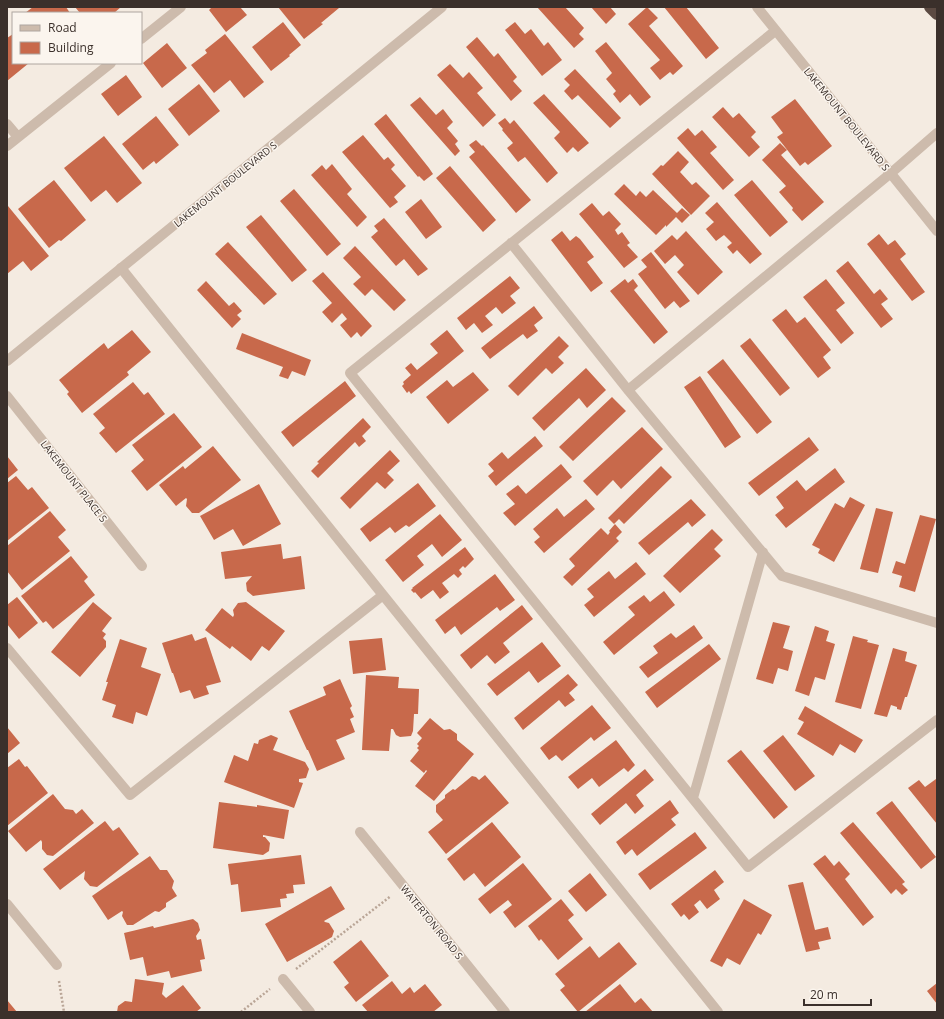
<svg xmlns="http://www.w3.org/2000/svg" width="944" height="1019" viewBox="0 0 944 1019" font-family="'Open Sans',sans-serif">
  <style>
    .building { fill: #c8694b }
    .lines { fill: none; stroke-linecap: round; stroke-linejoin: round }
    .path { stroke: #b9a596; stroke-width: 2.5; stroke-dasharray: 2 2; stroke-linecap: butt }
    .lane { stroke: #cdbbac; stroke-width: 10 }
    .street { stroke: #cdbbac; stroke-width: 10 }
    .highway { stroke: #5c4a42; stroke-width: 12 }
    .labels { text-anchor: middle; stroke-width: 3; stroke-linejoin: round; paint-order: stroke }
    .street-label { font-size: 10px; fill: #3b302b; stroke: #fbf5ee }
  </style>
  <rect width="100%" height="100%" fill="#f4ebe1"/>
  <path class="building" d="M33,7H66L70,13H25Z
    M75,7H121L114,13H80Z
    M212,7H240L247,15L226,32L209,10Z
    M278,7H338L339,8L321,23L323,24L304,39Z
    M537,7H565L584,28L579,34L584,39L574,48Z
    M591,7H610L616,14L606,24Z
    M647,7L658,18L649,26L683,66L673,75L670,72L660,80L650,68L660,60L628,24Z
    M664,7H686L719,48L706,59Z
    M283,22L301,45L289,55L290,56L271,71L252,47Z
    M515,22L525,34L531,29L544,46L548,42L562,60L542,76L505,30Z
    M13,34V63H29L7,81V38Z
    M225,34L264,82L244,98L230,80L214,93L191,65L207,53L205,50Z
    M477,37L494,57L498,53L517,77L513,81L522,91L511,101L466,47Z
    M606,42L651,97L640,106L630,94L620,103L613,94L616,91L606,79L612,73L595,51Z
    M167,43L187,68L162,88L143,63Z
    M450,64L463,78L469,72L483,88L477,93L496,115L483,127L437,75Z
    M575,69L621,118L610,128L578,95L572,100L564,91L570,85L564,79Z
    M126,75L142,97L118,116L101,94Z
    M199,84L220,111L189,136L168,109Z
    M544,94L589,143L578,152L573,147L567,153L554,138L560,132L533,103Z
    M420,97L436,115L443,109L453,122L447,128L458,141L455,144L460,151L455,156L410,105Z
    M795,99L832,146L808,165L805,162L800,166L777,137L783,133L771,117Z
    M723,107L733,118L739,113L756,132L751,137L760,147L749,157L712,117Z
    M386,114L429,168L433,174L424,181L419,176L418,177L374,124Z
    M156,116L179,145L156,164L154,161L143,170L122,144Z
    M505,118L510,124L514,120L558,173L547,183L525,157L518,162L507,148L513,143L502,130L503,129L498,123Z
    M688,128L695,136L702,130L717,147L710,153L734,180L723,190L677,138Z
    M363,135L384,160L388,157L395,165L391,169L406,186L394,197L398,202L390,208L342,152Z
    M104,136L142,183L117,203L106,190L91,202L64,168Z
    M476,140L482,146L483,145L531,200L516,213L469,157L475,152L469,145Z
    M780,143L787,150L781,155L824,202L802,221L792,210L793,208L779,192L786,186L762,160Z
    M678,151L689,162L680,172L692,185L696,182L710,196L691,215L652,174L661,165L663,166Z
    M332,164L352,189L347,194L367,217L357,227L311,175L322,165L326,170Z
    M450,166L496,220L483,232L436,178Z
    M54,180L86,220L61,241L59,240L49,248L18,209Z
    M752,180L788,222L770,237L734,195Z
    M624,184L636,196L640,191L646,197L653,190L677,213L682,208L690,215L682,223L676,217L666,227V225L656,235L614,194Z
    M294,189L341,244L327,256L280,201Z
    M421,199L442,227L426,239L405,212Z
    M717,202L762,254L750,264L737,250L733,254L727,247L732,243L724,235L716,241L706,229L714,222L705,213Z
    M592,203L603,216L609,211L621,224L615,230L618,235L622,232L630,243L627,245L638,257L624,268L579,214Z
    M8,206L49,256L31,271L23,261L7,274V207Z
    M261,215L307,270L292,282L246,227Z
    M384,218L428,269L418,276L404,259L396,266L371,237L378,231L374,226Z
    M562,231L570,241L576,236L580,239L594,257L587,262L603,283L591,292L551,240Z
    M686,231L723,272L698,295L677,272L684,265L675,255L665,264L654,251L672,235L677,240Z
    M879,234L888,245L895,240L906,254L900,259L925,292L912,301L867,244Z
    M228,242L277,294L264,305L215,254Z
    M355,246L406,300L394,311L372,289L365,296L353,284L361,277L343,258Z
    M651,252L690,301L680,308L674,301L665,309L638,274L647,267L641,260Z
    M848,261L874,294L880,289L888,299L881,304L893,319L881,328L836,271Z
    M323,272L372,326L361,337L357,332L351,338L340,325L347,319L342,313L332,323L322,312L332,303L312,281Z
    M510,276L520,288L510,296L516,303L502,314L496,307L485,316L493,325L482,333L474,323L466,330L457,318Z
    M625,279L628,283L633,279L638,286L634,290L668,332L654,344L610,291Z
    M826,279L845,303L836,310L854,333L841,344L803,297Z
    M206,281L229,306L234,302L242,311L237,315L241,319L232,328L197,290Z
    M534,306L543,318L534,325L538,331L527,339L523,334L490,359L481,348Z
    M786,309L797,323L805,317L831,350L823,357L831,368L818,378L772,320Z
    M132,330L151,352L127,372L129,375L82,413L67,394L69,392L59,380L104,343L108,349Z
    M447,330L464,351L411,394L409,391L407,393L402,386L404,384L403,382L411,375L405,368L411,363L417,370L438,353L430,344Z
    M242,333L311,360L305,376L292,371L288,379L279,376L283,367L236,349Z
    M559,336L569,346L558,357L564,363L552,374L546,368L518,396L508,386Z
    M750,338L790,388L780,396L740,346Z
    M723,359L772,422L757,434L707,372Z
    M586,368L606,390L587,408L579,398L544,431L532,418Z
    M473,372L489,390L448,424L426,397L447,380L453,387Z
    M700,376L741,437L725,448L684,387Z
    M345,381L356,396L293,447L281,432Z
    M133,382L144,395L148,392L165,414L116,453L99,433L105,428L93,414Z
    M612,397L626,411L573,461L559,447Z
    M174,413L202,447L147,491L131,471L144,460L132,445Z
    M363,418L371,427L362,436L366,441L359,447L355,442L318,478L311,471L319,463L317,462Z
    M642,427L663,449L621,489L613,480L597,496L583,481Z
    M535,436L543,446L496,486L488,476L494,471L488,464L502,452L508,459Z
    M809,437L819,450L759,496L748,483Z
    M213,446L241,480L199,513H192L186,506L187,499L186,498L176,506L159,485L183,466L185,469Z
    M390,450L400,461L387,473L394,480L385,489L377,482L350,509L340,498Z
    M7,456L18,470L7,479Z
    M561,464L572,477L515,526L503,513L515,504L506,494L518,485L526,494Z
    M661,466L672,477L624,524L619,519L614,524L608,518Z
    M835,468L845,482L786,528L775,515L784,508L776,497L797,480L806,491Z
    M16,476L28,490L32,487L49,508L7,541V483Z
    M418,483L436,506L409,527L406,525L395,533L390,527L370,542L360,529Z
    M259,484L281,524L243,546L233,529L214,540L200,516Z
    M850,497L865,505L834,562L818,553L820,549L812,545L835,503L844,508Z
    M586,499L595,509L544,553L534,542L540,537L533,529L557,508L564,517Z
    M691,499L706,515L692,527L688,522L649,555L638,543Z
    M876,508L893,512L878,573L860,569Z
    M50,511L66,530L58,537L70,551L22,590L7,571V546Z
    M440,514L462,540L442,557L432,544L417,556L424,565L403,582L385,560Z
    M920,515L936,519L915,592L899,587L902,576L892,573L896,561L905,564Z
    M615,524L622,532L616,538L619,541L572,586L563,577L575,566L569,559L601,528L608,535L610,532L609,531Z
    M712,529L723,540L714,549L721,556L680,593L663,576Z
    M281,544L283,559L301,556L305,589L253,596L247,591L246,583L252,576L225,579L221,552Z
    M465,547L474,559L465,568L463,566L459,570L462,574L458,578L454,574L442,583L449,592L440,599L433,590L421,599L415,592L414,593L411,590L413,588H412Z
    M71,556L88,577L84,581L95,595L53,629L46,621L43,623L21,596Z
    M636,562L646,574L594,617L584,605L594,597L587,589L609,571L615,579Z
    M495,574L515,600L500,611L497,607L461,635L455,626L445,634L435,620Z
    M664,591L675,605L614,655L603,642L635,615L628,607L644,595L650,602Z
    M17,597L38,623L19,639L7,624V605Z
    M93,602L112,618L102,631L106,634L103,638L106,641V647L80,677L51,652Z
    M246,602L285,631L269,651L262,646L251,661L232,646L230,649L205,630L222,608L233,617L234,615L233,610L238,603Z
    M522,605L533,619L503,643L510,652L495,664L487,655L471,669L460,655Z
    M773,622L790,626L783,648L793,651L788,671L778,668L773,684L756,679Z
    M694,625L703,638L648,678L639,667L658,653L653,646L671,633L676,638Z
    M815,626L829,631L826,641L835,644L825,680L815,677L809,696L795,691Z
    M192,634L195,641L206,637L221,682L206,686L209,694L194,699L190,690L180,693L173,673H172L162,643Z
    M853,636L868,640L867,642L879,645L861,709L835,702Z
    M382,638L386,670L353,674L349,641Z
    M120,639L147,648L141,667L161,674L147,716L136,712L133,724L112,717L116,705L102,700L108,682H106Z
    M542,642L561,666L538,683L529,671L497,696L487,684Z
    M709,644L721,659L657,708L645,692Z
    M893,648L907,652L905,661L917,665L907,697H905L901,710L897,709V707L891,705L887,717L874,714Z
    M568,674L578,685L569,693L575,700L565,707L559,700L523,730L514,718Z
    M366,675L399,677L398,688L419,689L418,714H414L413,731L411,736L400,737L396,735L393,729H391L389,751L362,750Z
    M340,679L352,706L350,708L354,717L350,719L355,732L336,740L345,759L317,771L308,750H307L289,711L326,695L323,687Z
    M592,705L611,728L594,741L591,737L562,761L556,755L549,760L540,748Z
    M805,706L863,740L855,753L840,744L833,756L797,734L804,722L798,719Z
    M430,718L444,730L450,729L457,734V740L474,754L434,801L415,786L427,771L426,770L424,773L410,761L419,750L417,748L419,746L417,744L422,738L417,733Z
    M7,727L20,743L7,754Z
    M271,735L278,738L273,750L305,762L309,769L306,778L299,779V782L303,783L294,808L224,782L234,755L248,761L254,743L258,744L259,740Z
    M783,735L815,776L795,791L763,751Z
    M616,740L635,765L628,772L624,768L599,787L592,778L578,789L568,777Z
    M741,750L788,807L774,819L727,761Z
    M19,759L25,767L27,766L48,793L7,826V768Z
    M645,769L654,780L636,795L644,806L635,814L626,803L600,825L591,814Z
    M485,775L509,803L446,854L428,832L443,820L436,812V805L445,798V795L453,789L455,790L472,776L476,777L479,780Z
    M936,779L937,780V824L908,788L919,780L925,787Z
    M53,794L65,809L73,810L76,814L82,809L94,823L53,856L47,855L42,849V842L41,840L26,852L8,831Z
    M670,800L679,813L671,819L676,825L637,856L632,849L625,855L616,842Z
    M892,801L936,857L921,869L876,813Z
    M219,802L257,807V805L289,810L284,839L263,835V837H265L270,843L269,851L263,855L213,848Z
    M105,821L113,831L119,827L139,854L97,887L90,886L84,879L85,871L60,890L43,869Z
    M492,822L521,857L485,887L474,873L464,881L447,859Z
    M853,822L905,882L902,884L908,890L902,895L896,889L891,894L840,833Z
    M695,832L707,848L650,890L638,874Z
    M301,855L305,884L293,885L294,893L286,894L287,898L280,899L281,907L241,912L238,884L231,885L228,864Z
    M825,855L834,866L839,861L850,874L845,879L874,917L863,926L813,864Z
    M150,856L160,870H167L174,881L172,888L177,896L166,903V907L159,912L155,911L133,925H127L122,916L123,912L122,911L108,920L92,896Z
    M523,863L552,899L515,928L503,912L512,905L508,900L490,914L478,899Z
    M715,870L724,882L714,890L720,899L707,909L700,900L694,905L699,912L689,920L684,914L681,917L671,904Z
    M590,873L607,895L586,912L568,891Z
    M803,882L815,930L828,927L831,939L818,942L820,949L806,952L788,885Z
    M331,886L345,909L324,921L325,922L329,923L334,931L332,937L287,962L265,924Z
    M561,899L574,915L568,920L583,939L558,960L541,939L539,941L528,926Z
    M744,899L772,915L761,935L758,933L740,965L727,958L722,967L710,961Z
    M193,919L198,923L200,930L196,936L197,940L201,939L205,959L200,960L202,971L171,978L169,971L147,976L143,957L130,960L124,933L153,926L154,928Z
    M361,940L389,976L356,1002L344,987L349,983L333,962Z
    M619,942L637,964L578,1012L560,990L565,986L555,974L590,946L599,958Z
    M135,979L164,983L162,994L166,998L183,985L201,1008L196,1012H117L118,1006L125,1001L132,1002Z
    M392,981L402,994L410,987L414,993L425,984L442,1005L433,1012H368L362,1005Z
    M937,983V1004L927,991Z
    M620,984L635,1003L641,998L653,1012H585Z
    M7,1000L17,1012H7Z"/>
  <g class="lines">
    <path class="path" d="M296,969L391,896
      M59,981L64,1012
      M241,1012L270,989"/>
    <path class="lane" d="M141,39L181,7
      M7,124L18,137
      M7,146L111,63
      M383,595L718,1012
      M7,648L130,795L383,595L121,268
      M283,979L310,1012"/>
    <path class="street" d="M757,7L937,231
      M775,31L350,373L748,867L937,720
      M511,243L628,390L782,576L937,623
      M7,361L442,7
      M628,390L891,173L937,133
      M7,396L142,566
      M693,798L763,552
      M360,832L505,1012
      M7,904L57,965"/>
    <path class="highway" d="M930,7L937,14"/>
  </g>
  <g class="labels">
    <g class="street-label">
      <text transform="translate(847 119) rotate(51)" y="4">LAKEMOUNT BOULEVARD S</text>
      <text transform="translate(225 184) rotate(-39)" y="4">LAKEMOUNT BOULEVARD S</text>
      <text transform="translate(74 481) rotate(52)" y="4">LAKEMOUNT PLACE S</text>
      <text transform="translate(432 922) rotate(51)" y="4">WATERTON ROAD S</text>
    </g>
  </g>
  <rect width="944" height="1019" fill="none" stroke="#3b302b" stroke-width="16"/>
  <rect x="12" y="12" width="130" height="52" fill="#fbf5ee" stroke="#aea6a0"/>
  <rect x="20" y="25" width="20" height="6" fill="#cdbbac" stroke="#aea6a0"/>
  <text x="48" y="32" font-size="12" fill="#3b302b">Road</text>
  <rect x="20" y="42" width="20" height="12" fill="#c8694b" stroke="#aea6a0"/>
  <text x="48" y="52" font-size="12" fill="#3b302b">Building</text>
  <path d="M804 999v6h67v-6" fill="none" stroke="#3b302b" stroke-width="2"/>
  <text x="810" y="999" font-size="12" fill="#3b302b" stroke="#fbf5ee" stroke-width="3" paint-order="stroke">20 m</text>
</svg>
